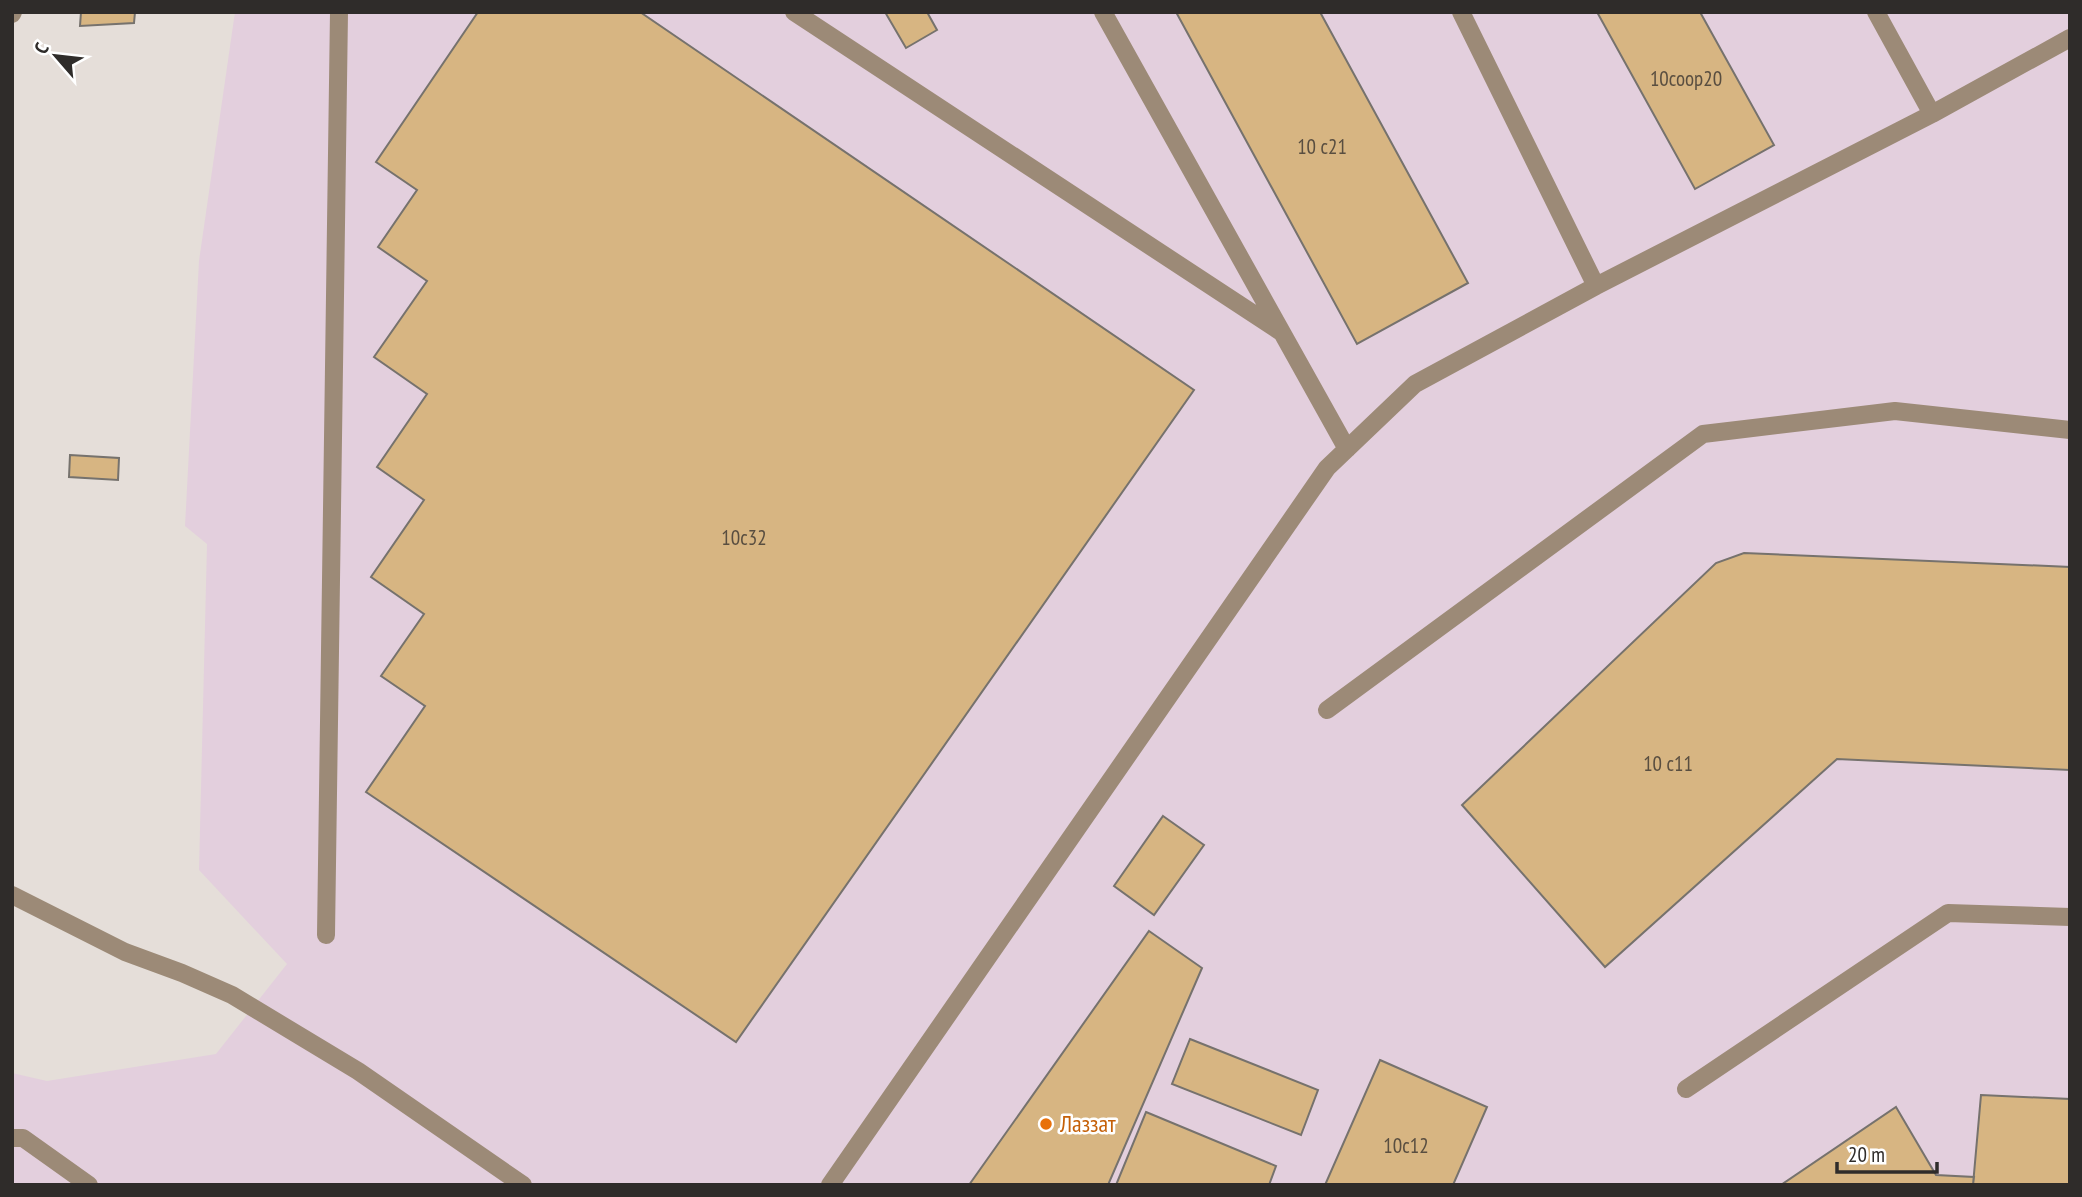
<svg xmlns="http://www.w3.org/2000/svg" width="2082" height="1197" viewBox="0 0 2082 1197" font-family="'PT Sans Narrow',sans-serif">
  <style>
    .commercial { fill: #e3cfdd }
    .building { fill: #d7b582; stroke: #76726d; stroke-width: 2 }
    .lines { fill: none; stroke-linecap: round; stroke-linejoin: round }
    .minor { stroke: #9c8a77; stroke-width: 18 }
    .food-dot { fill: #e8710a; stroke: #fff; stroke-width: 2.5 }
    .labels { text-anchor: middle; stroke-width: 5; stroke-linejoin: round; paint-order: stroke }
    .number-label { font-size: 21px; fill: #594e40 }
    .food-label { font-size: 24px; fill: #c56008; stroke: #fff; text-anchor: start }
  </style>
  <rect width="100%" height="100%" fill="#e5ded9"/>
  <path class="commercial" d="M235,12L259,14V12H2070V1185H12V1073L47,1081L216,1054L287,964L199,870L207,544L185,526L199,261Z"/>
  <path class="building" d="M81,12H135L134,23L80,26Z
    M478,12H640L1194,390L736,1042L366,792L425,706L381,676L424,614L371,577L424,500L377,467L427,394L374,357L427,281L378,247L417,190L376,162Z
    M885,12H927L937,30L906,48Z
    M1176,12H1320L1468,283L1357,344Z
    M1597,12H1700L1774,145L1695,189Z
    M70,455L119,458L118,480L69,477Z
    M1744,553L2070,567V770L1837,759L1605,967L1462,805L1716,563Z
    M1163,816L1204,845L1154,915L1114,886Z
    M1149,931L1202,968L1108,1185H969Z
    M1190,1039L1318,1090L1301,1135L1172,1084Z
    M1380,1060L1487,1107L1453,1185H1325Z
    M1981,1095L2070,1099V1185H1973Z
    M1896,1107L1936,1175L1974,1177L1973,1185H1781Z
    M1146,1112L1276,1166L1269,1185H1116Z"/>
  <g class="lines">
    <path class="minor" d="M794,12L1281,332
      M1103,12L1347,449
      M1461,12L1596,286
      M1876,12L1932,114
      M12,14L13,12
      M1327,710L1703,434L1895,411L2070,430
      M12,895L125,952L182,973L232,995L358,1071L523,1185
      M326,935L339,12
      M1686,1089L1948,913L2070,917
      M12,1138H23L89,1185
      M830,1185L1327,468L1415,384L1596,286L1932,114L2070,38"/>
  </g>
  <circle class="food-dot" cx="1046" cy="1124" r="7"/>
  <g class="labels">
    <g class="number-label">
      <text x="1686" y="86">10соор20</text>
      <text x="1322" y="154">10 с21</text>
      <text x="744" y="545">10с32</text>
      <text x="1668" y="771">10 с11</text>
      <text x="1406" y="1153">10с12</text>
    </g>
    <g class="food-label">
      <text x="1060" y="1132">Лаззат</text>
    </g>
  </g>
  <rect width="2082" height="1197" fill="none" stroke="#2f2c2a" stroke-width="28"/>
  <g transform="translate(56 56) rotate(298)" stroke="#ffffff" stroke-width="5" paint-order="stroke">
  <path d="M0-5L12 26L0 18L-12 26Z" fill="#2f2c2a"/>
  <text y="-10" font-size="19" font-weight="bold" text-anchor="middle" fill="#2f2c2a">С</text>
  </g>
  <path d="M1837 1162v10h100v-10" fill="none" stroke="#2f2c2a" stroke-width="3.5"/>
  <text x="1848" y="1162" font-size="21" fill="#2f2c2a" stroke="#ffffff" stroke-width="5" paint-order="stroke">20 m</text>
</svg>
